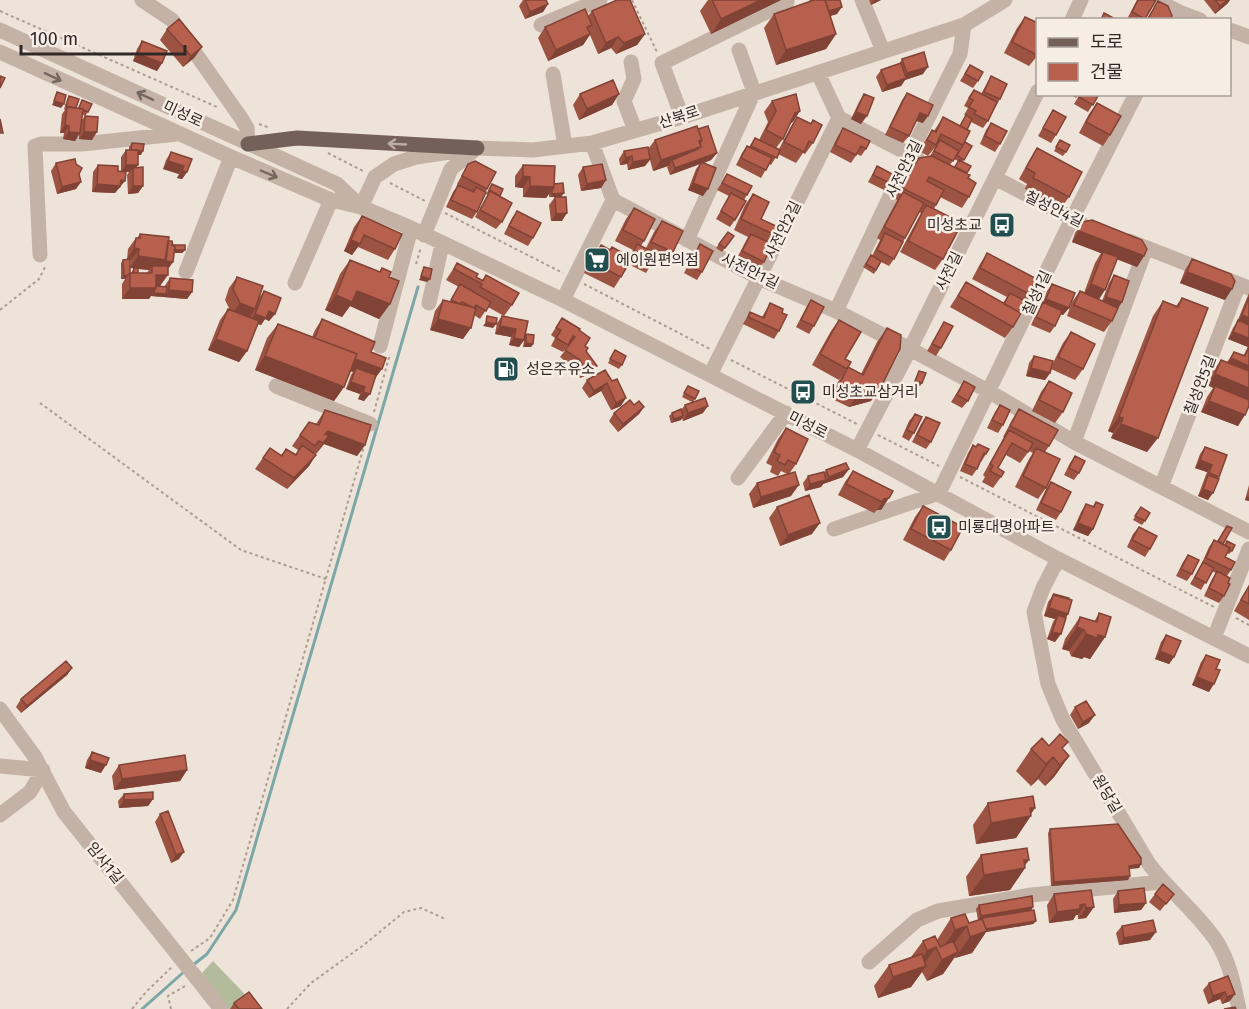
<svg xmlns="http://www.w3.org/2000/svg" width="1249" height="1009" viewBox="0 0 1249 1009" font-family="'Fira Sans','Noto Sans KR',sans-serif">
  <style>
    .green { fill: #b2bb9b }
    .lines { fill: none; stroke-linecap: round; stroke-linejoin: round }
    .stream { stroke: #7ca7a6; stroke-width: 3 }
    .path { stroke: #af9c91; stroke-width: 2; stroke-dasharray: 3 3; stroke-linecap: butt }
    .minor { stroke: #c4b2a7; stroke-width: 15 }
    .major { stroke: #726059; stroke-width: 15 }
    .wall { fill: #9d5342; fill-rule: evenodd }
    .shaded-wall { fill: #804336 }
    .building { fill: #b7604d; stroke: #804336; stroke-width: 1.5 }
    .oneway { stroke: #736760 }
    .oneway2 { stroke: #bbaea6 }
    .labels { text-anchor: middle; stroke-width: 5; stroke-linejoin: round; paint-order: stroke }
    .street-label { font-size: 15px; fill: #312926; stroke: #f6ede5 }
    .poi-label { font-size: 15px; fill: #312926; stroke: #f6ede5; text-anchor: start }
  </style>
  <rect width="100%" height="100%" fill="#eee3d9"/>
  <path class="green" d="M213,961L259,1009H229L202,973Z"/>
  <g class="lines">
    <path class="stream" d="M193,965L207,954L236,910L418,287
      M142,1009L186,970"/>
    <path class="path" d="M632,0L657,52
      M0,11L217,107
      M259,124L270,128
      M328,153L363,171
      M390,183L425,201
      M445,213L563,273
      M416,264L421,247
      M584,284L710,349
      M0,310L39,279L45,267
      M731,360L857,424
      M40,403L241,550L326,579
      M374,412L390,354
      M878,435L939,466
      M960,477L1214,607
      M1236,618L1249,625
      M191,951L210,938L233,900L365,443
      M132,1009L146,992L173,966
      M171,1009L168,996L185,986
      M287,1009L311,983L365,944L404,912L421,908L445,919"/>
    <path class="minor" d="M142,0L172,20L241,118L247,128L248,144
      M862,0L883,51
      M1005,0L964,25L682,117L592,143L533,150L477,148L416,157L394,164L375,177L361,207L411,228L563,300L857,450L1058,559L1249,656
      M1156,0L1179,12L1200,20
      M1072,20L1081,0
      M541,25L600,0
      M0,30L337,184L361,207L331,200L231,157L0,52
      M1230,30L1249,37
      M631,62L634,79L624,101L635,130
      M818,73L839,118L917,158
      M553,74L565,146
      M682,117L662,63L787,2
      M592,143L613,200L759,278L836,311L910,349L990,392L1074,442L1249,532
      M995,178L1081,223
      M424,235L451,169L477,148
      M687,240L754,92L739,50
      M1129,241L1249,288
      M40,255L35,146L41,144H82L177,134
      M186,272L231,157
      M295,283L331,200
      M563,300L613,200
      M429,303L442,244
      M836,311L910,154L960,54L964,25
      M380,346L411,228
      M710,375L839,118
      M276,386L370,424
      M1074,442L1146,248
      M857,450L910,349L1038,91
      M738,478L786,413
      M1161,487L1239,284
      M834,529L939,493L1072,219L1136,94
      M1058,559L1043,588L1034,612L1048,684L1063,720L1149,864C1170,892 1198,913 1217,942C1230,963 1234,986 1239,1009
      M1214,638L1249,549
      M0,709L35,757L64,812L221,1009
      M0,766L43,770L30,792L0,815
      M869,962L917,920L938,911L1031,895L1162,882"/>
    <path class="major" d="M248,144L297,138L477,148"/>
  </g>
  <path class="wall" d="M523,0H546L548,4L543,12L525,19L519,6Z
    M708,0H781L711,34L700,11Z
    M810,0H840L837,14L830,16L836,34L826,49L776,65L764,28L774,14L808,3Z
    M869,0H881L871,5Z
    M1137,0H1156L1145,20H1127V19Z
    M1204,0H1230L1227,4L1215,14Z
    M1158,1L1170,20H1146Z
    M592,11L645,34L637,45L616,54L611,48L598,54L590,35L583,45L548,61L538,38L545,27L588,16Z
    M1025,17L1038,55L1029,66L1004,53L1017,28Z
    M167,29L202,47L194,58L183,67L160,40Z
    M142,41L162,63L157,71L133,61L137,49Z
    M902,59L923,74L905,80L901,86L882,92L876,77L881,70L899,64Z
    M970,65L978,81L973,88L960,81Z
    M991,76L1000,99L988,121L983,128L971,122L967,130L963,145L950,165L954,167L958,161L954,159L965,142L972,146L962,162L968,178L969,197L962,208L940,197L934,209L943,259L935,270L900,252L921,213L919,212L894,259L889,266L881,262L874,274L863,267L871,255L872,256L880,240L877,238L897,200L895,199L911,169L919,158L930,156L936,146L928,156L919,151L925,141L932,130L934,131L943,117L960,126L966,115H964L968,108L964,106L969,97L974,90L981,94Z
    M907,93L923,123L916,121L909,136L903,143L885,135L902,100Z
    M580,94H619L612,105L579,120L573,105Z
    M864,94L861,124L851,119L859,102Z
    M1070,94H1079L1076,98Z
    M1080,94H1099L1088,112L1074,104Z
    M69,96L76,108H78L82,100L88,112L85,116L82,114L81,121L85,116L92,140L79,139V134L75,141L63,139L64,133H60L62,114L65,110L64,109L67,100Z
    M772,101L793,122L791,123L783,139L776,148L779,149L790,128L797,117L811,123L813,120V143L805,154L803,153L796,163L778,154L771,165L769,164L761,178L736,165L742,153L747,146L749,147L755,138L759,140L768,122L764,112Z
    M1097,103L1110,135L1103,146L1079,133L1089,114Z
    M1053,110L1056,135L1051,143L1038,136Z
    M991,123L1000,144L995,152L980,144L986,130Z
    M843,128L866,149L861,156L857,154L851,163L830,152L838,136Z
    M698,129L717,153L711,160L704,163L703,196L688,190L696,169L700,164L670,175L667,167L668,166L653,171L650,160L645,166L628,170L627,164L620,165L619,159L624,151L648,149L655,140Z
    M1060,140L1066,152L1063,156L1054,151Z
    M132,143L141,155H138L136,168L143,186L138,193L128,194L127,175L129,172H126L120,188H119L115,193L92,192L93,172L98,165L121,172V157L126,150H129V147Z
    M1037,148L1069,197L1061,208L1025,189L1027,184L1019,179L1030,159Z
    M171,152L187,172L182,179L177,178L179,174L163,169L166,160Z
    M56,163L79,174L76,189L57,194L51,171Z
    M468,164L487,189L477,212L472,219L446,207L453,192L458,185L473,192L457,184Z
    M523,165L554,184L563,183L549,197V194L546,198L523,197V188L515,187V176Z
    M877,166L892,184L886,191L868,182Z
    M583,167L606,180L601,188L581,191L578,175Z
    M727,174L747,195L744,200L735,220L730,227L716,219L729,196L717,190Z
    M492,184L500,196L502,222L496,229L475,217L488,195L486,194Z
    M753,194L761,219L775,235L769,243L764,262L758,269L737,258L748,237L734,230L745,205Z
    M555,197L562,221H551L549,205Z
    M634,208L644,241L641,246L646,248L654,232L662,221L673,252L665,263L655,258L646,273L632,266L630,261L621,277L614,288L584,273L593,256L601,245L610,250L629,257L633,250L615,241L626,219Z
    M517,211L533,238L528,246L504,234L512,218Z
    M362,216L395,249L388,260L358,247L352,255L344,251L354,227Z
    M1083,222L1144,256L1137,267L1117,259L1098,299L1102,301L1109,283L1114,275L1122,302L1118,308L1112,321L1104,332L1067,316L1072,302L1080,291L1084,293L1095,263L1101,253L1072,242L1075,233Z
    M728,232L734,236L722,252L716,248Z
    M140,234L168,241L172,245L185,250L182,253H174L173,262L168,269L160,286H156L164,287L170,278L192,292L187,299L151,296V295L149,299H122V284L125,279H121V263L123,260L127,259L128,249L136,238H137ZM130,260H131L130,268H134L131,273H130ZM138,269L149,270L147,273H138Z
    M700,244L702,272L697,280L684,273L695,252Z
    M987,253L1031,295L1022,305L1013,327L1005,338L950,307L966,282L1003,303L1007,297L972,279L980,264Z
    M1192,259L1225,300L1180,283L1185,270Z
    M350,260L379,272L382,268L389,277L390,304L379,319L350,306L342,317L325,310L340,274Z
    M457,263L476,277L482,280L486,275L512,305L504,316L488,307L480,319L474,315L463,339L430,330L435,311L443,300L450,302L459,287L446,280Z
    M237,277L259,298L264,291L275,314L269,321L265,319L261,325L257,324L247,351L239,362L208,350L220,320L228,309L230,310L225,300L229,288Z
    M1052,284L1069,308L1063,315L1060,314L1055,326L1050,333L1031,325L1038,310L1042,305L1047,291Z
    M1249,293V406L1238,426L1201,412L1207,397L1213,388L1207,385L1213,371L1221,360L1227,362L1234,352L1243,356L1248,347L1228,339L1233,328L1237,322Z
    M1182,298L1147,452L1111,438L1113,433L1108,431L1153,316L1163,301L1176,306Z
    M811,300L814,326L809,334L796,327L806,308Z
    M770,303L782,313L779,331L774,339L743,324L750,312L762,317Z
    M502,316L525,337L526,334L533,344L531,347H523L524,340L519,347L509,345L511,337L495,334L497,323Z
    M562,318L579,330L586,351L597,366L591,373L580,378L574,368L560,357L570,344L569,343L563,352L551,346L555,338L551,335Z
    M322,319L371,352L375,378L364,401L358,399L360,394L346,389L351,375L353,372L351,371L344,387L334,401L255,370L267,338L278,324L312,337L315,330Z
    M839,320L847,369L839,380L812,365L831,331Z
    M944,322L941,348L936,356L927,351Z
    M887,328L871,401L849,407L830,398L838,382L848,367L861,374L877,342Z
    M1071,332L1083,369L1075,380L1051,369L1050,373L1045,380L1026,376L1029,363L1034,356L1052,365L1063,343Z
    M615,350L622,365L619,369L608,363Z
    M587,380L612,381L621,406L611,410L601,391L589,398L582,388Z
    M964,381L968,401L962,408L951,402Z
    M1049,381L1063,412L1055,423L1032,411L1041,392Z
    M688,386L695,399L693,402L703,413L683,421L682,418L681,420L671,423L669,416L672,413L681,410L685,405L692,402L682,397Z
    M634,405L644,407L639,414L618,432L609,421L614,413Z
    M1000,405L1003,425L998,433L987,428L995,412Z
    M1019,409L1049,446L1045,452L1046,488L1038,499L1015,487L1029,459L1033,453L1029,451L1020,463L1006,455L998,468L1001,477L993,488L982,482L985,477L983,475L1004,437H1003L1012,420Z
    M325,410L365,445L357,456L324,444L316,454L309,466L287,489L255,469L270,448L281,455L286,449L296,454L298,450L292,446L309,422L316,424Z
    M915,414L914,433L909,441L902,437L909,421Z
    M926,417L931,442L926,449L912,442L921,424Z
    M786,428L796,464L789,474L791,496L753,508L749,494L757,483L787,474L781,471L778,476L770,472L772,466L766,463L778,439Z
    M978,444L986,454L981,462L980,461L977,469L972,476L960,471L968,453L973,445L976,447Z
    M1205,447L1218,478L1208,500L1198,496L1207,472L1195,468L1200,454Z
    M1075,456L1079,473L1074,480L1064,475L1070,463Z
    M849,469L843,477L823,484L821,487L805,491L803,483L808,476L825,472L826,470Z
    M853,471L893,491L881,510H877L874,513L838,495L845,482Z
    M1051,482L1061,512L1056,520L1036,510L1046,489Z
    M1249,485V501L1245,500Z
    M1096,502L1093,529L1088,536L1073,530L1081,512L1086,504L1092,507Z
    M923,506L951,550L944,561L903,540L915,517Z
    M777,507L812,534L780,546L769,518Z
    M1141,507L1145,521L1142,525L1133,520Z
    M1227,526L1223,544L1225,545L1227,541L1232,551L1229,554L1227,553L1225,557L1231,570L1227,576L1228,583L1224,596L1219,603L1204,596L1212,579L1216,573L1212,571L1201,590L1190,584L1201,565L1209,547L1214,540L1218,542Z
    M1139,527L1150,549L1145,557L1127,547L1133,534Z
    M1188,555L1192,574L1187,581L1176,576L1183,562Z
    M1249,586V620L1234,611L1243,595Z
    M1054,594L1068,614L1066,618L1055,642L1047,639L1053,622L1055,619L1044,616L1048,602Z
    M1099,613L1105,637L1090,659L1084,657L1082,659L1071,656L1069,651L1062,649L1065,639L1080,617L1094,622Z
    M1166,635L1174,657L1169,664L1155,659L1161,642Z
    M1206,655L1209,692L1192,685L1201,662Z
    M72,668L67,675L21,713L16,707L21,699Z
    M1075,707L1089,723L1078,729L1070,715Z
    M1049,746L1069,756L1054,777L1045,786L1038,779L1031,786L1016,771L1031,749Z
    M92,752L101,773L85,768L87,760Z
    M119,765L187,770L180,781L114,790L112,776Z
    M124,794L153,799L148,806L119,808L118,801Z
    M988,803L1031,814L1016,838L976,844L973,825Z
    M160,814L179,859L171,863L155,822Z
    M1050,829L1141,864L1139,868L1129,869L1128,880L1051,886L1048,833Z
    M981,855L1029,860L1024,866L1025,868L1010,890L969,896L966,877Z
    M1118,891L1146,903L1141,910L1114,913L1113,899Z
    M1054,894L1094,907L1086,918L1078,919V915H1076L1073,920L1049,923L1047,905Z
    M1155,894H1174L1160,911L1149,902Z
    M979,905L1033,907L1031,910L1036,921L1033,924L986,932L972,953L955,958V957L943,974L927,981L922,972L911,987L878,998L874,986L889,965L911,957L923,941L937,940L951,918L969,923L978,920L976,909Z
    M1122,926L1150,940L1119,945L1116,933Z
    M1228,976L1230,1001L1222,1004L1220,999L1208,1004L1203,990L1209,983Z
    M234,1003L262,1009H230Z"/>
  <path class="shaded-wall" d="M761,0H781L711,34L721,19Z
    M874,0H881L871,5Z
    M1228,0H1230L1227,4L1215,14L1220,6Z
    M548,4L543,12L525,19L530,12Z
    M842,7L837,14L823,18L829,11Z
    M590,34L583,45L548,61L556,50Z
    M645,34L637,45L616,54L624,43Z
    M836,34L826,49L776,65L786,50Z
    M618,37L611,48L598,54L606,43Z
    M202,47L194,58L183,67L191,56Z
    M138,54L162,63L157,71L133,61Z
    M928,67L923,74L905,80L901,86L882,92L887,85L902,79L907,73Z
    M619,94L612,105L579,120L587,109Z
    M54,101L64,104L61,108L52,105Z
    M800,111L793,122L787,124L795,113Z
    M856,112L867,116L861,124L851,119Z
    M920,113L928,116L923,123L915,120Z
    M65,125L69,126L64,133H60Z
    M69,132L80,133L75,141L63,139Z
    M84,132H97L92,140L79,139Z
    M701,147L693,158L672,160L668,166L653,171L661,160Z
    M131,150L143,151L141,155L128,154Z
    M717,153L711,160L701,164V162L700,164L670,175L675,168Z
    M632,156L627,164L620,165L626,158Z
    M650,159L645,166L628,170L633,162Z
    M168,161L184,166L179,174L163,169Z
    M126,165H138L133,172V168L129,172H121Z
    M182,171L187,172L182,179L177,178Z
    M523,176L530,177L523,188L515,187Z
    M121,180L125,181L115,193L92,192L97,184Z
    M606,180L601,188L581,191L587,184Z
    M81,182L76,189L57,194L62,187Z
    M693,183L708,189L703,196L688,190Z
    M133,186H143L138,193L128,194Z
    M530,186L554,187L546,198L523,197Z
    M564,193L561,197H549L552,194Z
    M567,213L562,221H551L556,214Z
    M1079,231L1144,256L1137,267L1072,242Z
    M351,240L360,244L352,255L344,251Z
    M134,248L139,249L131,260L127,259Z
    M170,250H185L182,253H167Z
    M138,256L166,260L173,262L167,270L152,266L149,270L130,268Z
    M1187,272L1232,289L1225,300L1180,283Z
    M128,275L125,279H121L124,276Z
    M156,275H168L160,286H148Z
    M421,276L430,279L427,282L419,280Z
    M1091,284L1105,290L1098,301L1083,295Z
    M130,288H156L149,299H122Z
    M169,290L192,292L187,299L164,297Z
    M357,291L390,304L379,319L350,306L342,317L325,310L336,295Z
    M154,293L166,294L164,297L151,296Z
    M1106,297L1122,302L1117,310L1101,304Z
    M1046,299L1069,308L1063,315L1041,306Z
    M240,303L255,309L248,320L232,314Z
    M269,311L275,314L269,321L265,319L261,325L250,321L255,314Z
    M1242,315L1249,318V327L1238,320L1237,322Z
    M438,319L471,328L463,339L430,330Z
    M486,322L496,324L493,328L483,326Z
    M500,326L516,329L511,337L495,334Z
    M1233,332L1249,338V345L1248,347L1228,339Z
    M514,338L524,340L519,347L509,345Z
    M216,339L247,351L239,362L208,350Z
    M313,342L382,369L374,380L356,368L353,372L305,353Z
    M526,343L533,344L531,347H523Z
    M265,356L344,387L334,401L255,370Z
    M1231,358L1249,366V376L1226,366Z
    M597,366L591,373L580,378L585,371Z
    M1031,368L1050,373L1045,380L1026,376Z
    M1215,374L1249,388V402L1207,385Z
    M915,381L922,383L920,386L913,384Z
    M351,382L365,387L360,394L346,389Z
    M607,383L601,391L589,398L594,391Z
    M881,387L871,401L849,407L859,393Z
    M363,392L370,394L364,401L358,399Z
    M626,398L621,406L611,410L616,403Z
    M1209,401L1245,415L1238,426L1201,412Z
    M708,406L703,413L683,421L688,413Z
    M644,407L639,414L618,432L623,424Z
    M683,416L681,420L671,423L674,419Z
    M1119,417L1123,418L1113,433L1108,431Z
    M1121,424L1158,438L1147,452L1111,438Z
    M328,431L365,445L357,456L324,444L316,454L323,443L325,434Z
    M316,455L309,466L287,489L294,478Z
    M1200,460L1212,465L1207,472L1195,468Z
    M849,469L843,477L823,484L829,477Z
    M826,480L821,487L805,491L810,484Z
    M799,485L791,496L753,508L761,497Z
    M1203,489L1213,493L1208,500L1198,496Z
    M1247,496L1249,497V501L1245,500Z
    M889,498L881,510H877L884,499Z
    M820,523L812,534L780,546L788,535Z
    M1078,523L1093,529L1088,536L1073,530Z
    M1049,608L1068,614L1063,621L1058,615L1055,619L1044,616Z
    M1077,627L1084,630L1069,651L1062,649Z
    M1052,632L1061,634L1055,642L1047,639Z
    M1086,634L1098,635L1105,637L1090,659L1084,657L1082,659L1071,656Z
    M1160,651L1174,657L1169,664L1155,659Z
    M72,668L67,675L21,713L27,706Z
    M1197,677L1214,684L1209,692L1192,685Z
    M1095,715L1089,723L1078,729L1083,722Z
    M1069,756L1054,777L1045,786L1060,765Z
    M1053,757L1038,779L1031,786L1046,764Z
    M90,760L106,765L101,773L85,768Z
    M187,770L180,781L114,790L122,779Z
    M153,799L148,806L119,808L124,800Z
    M1030,808H1035L1029,817L1031,816L1016,838L976,844L991,823Z
    M184,852L179,859L171,863L176,855Z
    M1024,860H1029L1022,869L1025,868L1010,890L969,896L984,875Z
    M1141,864L1139,868L1126,869L1129,866Z
    M1130,876L1128,880L1051,886L1054,882Z
    M1146,903L1141,910L1114,913L1119,905Z
    M1085,904L1078,915H1076L1073,920L1049,923L1057,912Z
    M1033,907L1031,911L978,920L981,916Z
    M1094,907L1086,918L1078,919L1086,908Z
    M1036,921L1033,924L986,932L972,953L955,958L970,937L983,929Z
    M967,926L951,948L940,952L955,930Z
    M1156,932L1150,940L1119,945L1124,938Z
    M936,947L922,967L926,966L911,987L878,998L893,977L914,970L927,951Z
    M958,952L943,974L927,981L942,960Z
    M1225,992L1220,999L1208,1004L1213,996Z
    M1235,994L1230,1001L1222,1004L1227,997Z"/>
  <path class="building" d="M525,0H546L548,4L530,12Z
    M617,0H630L645,34L624,43L618,37L606,43L592,11Z
    M712,0H761L721,19Z
    M814,0H825L836,34L786,50L774,14Z
    M825,0H840L842,7L829,11Z
    M1138,0H1156L1145,19L1132,12Z
    M1215,0H1228L1220,6Z
    M1158,1L1168,6L1172,16L1170,20H1153L1149,17Z
    M585,9L592,25L587,27L590,34L556,50L545,27Z
    M1104,13L1117,20H1101Z
    M1025,17L1038,23L1037,55L1012,42Z
    M179,19L202,47L191,56L167,29Z
    M142,41L167,51L162,63L138,54Z
    M924,52L928,67L907,73L902,59Z
    M901,63L906,78L887,85L881,70Z
    M970,65L983,72L978,81L965,74Z
    M0,76L5,78L0,88Z
    M991,76L1007,84L1000,99L984,92Z
    M613,80L619,94L587,109L580,94Z
    M974,90L997,102L988,121L974,114L976,111L969,107L973,100L969,98Z
    M57,92L66,95L64,104L54,101Z
    M907,93L933,105L928,116L920,113L909,136L890,127Z
    M796,94L800,111L795,113L783,139L766,130L776,111L772,101Z
    M864,94L874,98L867,116L856,112Z
    M1081,94H1099L1093,105L1079,97Z
    M69,96L79,99L76,108L66,106Z
    M82,100L92,104L88,112L79,108Z
    M1097,103L1121,116L1110,135L1086,122Z
    M67,107L83,109L80,133L69,132V126L65,125Z
    M1053,110L1066,117L1056,135L1043,128Z
    M966,115L972,119L967,130L960,126Z
    M85,116L98,117L97,132H84Z
    M797,117L811,124L813,120L822,125L813,143L809,141L804,152L784,142Z
    M943,117L970,131L963,145L941,134L936,145L927,140L932,130L936,132Z
    M0,119L3,133H0Z
    M991,123L1007,131L1000,144L985,136Z
    M697,126L702,140L699,141L701,147L661,160L655,140Z
    M708,126L717,153L675,168L672,160L698,149L697,148L701,147L700,143L702,140L698,129Z
    M843,128L870,141L866,149L861,146L856,155L835,145Z
    M755,138L780,150L777,158L751,146Z
    M940,140L959,151L953,161L934,151Z
    M1060,140L1070,145L1066,152L1056,147Z
    M965,142L972,146L964,160L957,155Z
    M132,143L144,144L143,151L131,150Z
    M747,146L772,158L766,170L741,158Z
    M648,147L650,159L633,162L632,156L626,158L624,151Z
    M1037,148L1082,172L1069,197L1033,178L1035,173L1026,168Z
    M126,150H138V165H126Z
    M171,152L192,159L187,172L182,171L184,166L168,161Z
    M932,156L970,175L968,178L976,183L969,197L929,177L927,181L944,190L936,205L902,188L919,158Z
    M75,159L76,164L82,168L79,174L81,182L62,187L56,163Z
    M959,160L971,166L967,173L955,167Z
    M475,161L496,172L487,189L462,176L468,164Z
    M701,162L716,168L708,189L693,183Z
    M602,164L606,180L587,184L583,167Z
    M98,165L118,166V171L126,172L125,181L121,180L120,186L97,184Z
    M523,165L555,166L554,187L530,186V177L523,176Z
    M877,166L896,176L892,184L873,175Z
    M143,167V186H133V168Z
    M727,174L752,186L747,195L722,183Z
    M563,183L564,193L552,194V191L554,187V184Z
    M492,184L503,189L500,196L489,190Z
    M458,185L474,192L476,187L486,192L477,212L451,200Z
    M490,191L512,203L502,222L480,210Z
    M903,192L924,203L905,238L884,227Z
    M731,193L746,201L735,220L721,211Z
    M753,194L769,202L761,219L778,227L775,235L741,219Z
    M555,197H566L567,213L556,214Z
    M926,205L962,223L943,259L908,241Z
    M634,208L655,219L644,241L623,230Z
    M517,211L541,223L533,238L509,226Z
    M362,216L402,234L395,249L364,235L360,244L351,240Z
    M1092,220L1142,240L1147,249L1144,256L1079,231L1083,222Z
    M662,221L683,231L673,252L651,242Z
    M728,232L734,236L725,248L719,244Z
    M885,233L903,242L894,259L877,250Z
    M140,234L169,237L166,260L138,256L139,249L134,248L136,238H140Z
    M751,234L772,244L764,262L742,251Z
    M168,241H172L173,246H175L173,262L165,261Z
    M637,244L657,254L651,265L638,259L634,251Z
    M700,244L713,251L702,272L689,266Z
    M172,245H185V250H175V246H173Z
    M601,245L610,250L612,247L632,258L621,277L592,262Z
    M1103,252L1118,257L1105,290L1091,284Z
    M987,253L1039,280L1031,295L980,268Z
    M871,255L881,261L876,270L866,264Z
    M130,259V273L128,275L124,276L123,260Z
    M1192,259L1231,274L1235,281L1232,289L1187,272Z
    M350,260L380,272L382,268L391,272L389,277L399,281L390,304L357,291L352,302L336,295Z
    M457,263L478,274L476,277L483,281L486,275L519,293L512,305L480,287L482,284L454,269Z
    M152,266H168V275H156V288H130V273H152Z
    M424,267L432,269L430,279L421,276Z
    M134,268H138V273H133Z
    M1114,275L1129,281L1122,302L1106,297Z
    M237,277L263,286L255,309L240,303L233,289Z
    M170,278L193,280L192,292L169,290Z
    M966,282L1021,313L1013,327L958,296Z
    M460,284L491,302L486,311L476,305L474,308L462,302L460,304L451,300Z
    M1052,284L1075,293L1069,308L1046,299Z
    M156,286L167,287L166,294L154,293Z
    M264,291L281,298L275,314L269,311L266,318L255,314Z
    M1080,291L1118,308L1112,321L1074,305Z
    M1010,293L1025,301L1019,312L1004,304Z
    M1249,297V318L1242,315Z
    M1182,298L1208,308L1158,438L1121,424L1123,418L1119,417L1163,301L1178,307Z
    M443,300L476,308L471,328L438,319Z
    M811,300L824,307L814,326L801,320Z
    M1043,302L1062,311L1055,326L1036,317Z
    M770,303L783,309L782,313L787,315L779,331L748,317L750,312L764,318Z
    M228,309L259,321L247,351L216,339Z
    M487,316L497,318L496,324L486,322Z
    M502,316L528,321L524,340L514,338L516,329L500,326Z
    M562,318L580,329L579,330L590,338L585,346L588,348L586,351L597,366L585,371L580,360L565,350L575,337L573,336L568,345L556,338L561,330L556,328Z
    M322,319L375,342L371,352L386,358L382,369L355,359L357,354L315,338Z
    M839,320L861,332L845,359L851,362L847,369L820,354Z
    M1238,320L1249,325V338L1233,332Z
    M944,322L953,326L941,348L932,344Z
    M278,324L357,354L344,387L265,356Z
    M887,328L901,335L900,349L881,387L859,393L840,383L848,367L863,375Z
    M1071,332L1095,344L1083,369L1058,357Z
    M526,334L534,335L533,344L526,343Z
    M1249,346V366L1231,358L1234,352L1245,356Z
    M615,350L626,356L622,365L610,359Z
    M1034,356L1053,361L1050,373L1031,368Z
    M1221,360L1249,371V388L1215,374Z
    M356,368L376,375L370,394L363,392L365,387L351,382Z
    M605,370L612,381L617,379L626,398L616,403L607,383L594,391L587,380Z
    M919,371L926,373L922,383L915,381Z
    M964,381L975,387L968,401L957,395Z
    M1049,381L1072,393L1063,412L1039,400Z
    M688,386L699,391L695,399L684,393Z
    M1215,386L1249,400V406L1245,415L1209,401Z
    M705,398L708,406L688,413L685,405Z
    M630,400L634,405L639,401L644,407L623,424L614,413Z
    M1000,405L1010,410L1003,425L992,420Z
    M681,409L683,416L674,419L672,413Z
    M1019,409L1058,430L1049,446L1010,426Z
    M325,410L371,425L365,445L328,431L325,434L329,436L323,443L319,441L315,446L300,435L309,422L319,425Z
    M915,414L922,417L914,433L907,430Z
    M926,417L940,423L931,442L917,435Z
    M786,428L808,439L796,464L788,460L785,465L777,461L780,455L774,452Z
    M1009,430L1033,443L1028,452L1012,443L998,468L1004,472L1001,477L990,471L993,466L990,464Z
    M978,444L989,449L986,454L984,453L977,469L965,464L973,445L976,447Z
    M302,445L316,455L294,478L263,458L270,448L282,456L286,449L296,455Z
    M1205,447L1227,455L1219,477L1209,473L1212,465L1200,460Z
    M1036,448L1060,459L1046,488L1023,476Z
    M1075,456L1085,461L1079,473L1069,468Z
    M846,463L849,469L829,477L826,470Z
    M853,471L893,491L889,498L884,499L882,502L846,484Z
    M795,472L799,485L761,497L757,483Z
    M824,472L826,480L810,484L808,476Z
    M1208,475L1219,479L1213,493L1203,489Z
    M1051,482L1071,492L1061,512L1041,503Z
    M809,495L820,523L788,535L777,507Z
    M1096,502L1103,505L1093,529L1078,523L1086,504L1094,507Z
    M923,506L963,527L951,550L911,529Z
    M1141,507L1150,513L1145,521L1135,516Z
    M1227,526L1232,528L1223,544L1218,541Z
    M1139,527L1157,536L1150,549L1132,540Z
    M1214,540L1230,548L1225,557L1235,562L1231,570L1206,558Z
    M1227,541L1235,545L1232,551L1229,549L1230,548L1225,545Z
    M1188,555L1199,560L1192,574L1181,569Z
    M1203,562L1214,568L1206,583L1195,577Z
    M1217,571L1230,578L1228,583L1230,584L1224,596L1209,588Z
    M1249,586V604L1241,600Z
    M1054,594L1069,598V599L1054,595Z
    M1053,595L1072,600L1068,614L1049,608Z
    M1099,613L1111,617L1105,637L1098,635L1097,638L1086,634L1084,630L1077,627L1080,617L1097,622Z
    M1058,615L1066,618L1061,634L1052,632Z
    M1166,635L1181,641L1174,657L1160,651Z
    M1206,655L1220,660L1216,669L1220,670L1214,684L1197,677Z
    M66,661L72,668L27,706L21,699Z
    M1086,701L1095,715L1083,722L1075,707Z
    M1060,734L1068,742L1062,748L1069,756L1060,765L1053,757L1046,764L1031,749L1042,738L1049,746Z
    M92,752L109,758L106,765L90,760Z
    M185,755L187,770L122,779L119,765Z
    M153,792V799L124,800V794Z
    M1033,796L1035,808H1030L1031,816L991,823L988,803Z
    M168,811L184,852L176,855L160,814Z
    M1118,824L1141,858V864L1129,866L1130,876L1054,882L1050,829Z
    M1027,848L1029,860H1024L1025,868L984,875L981,855Z
    M1163,884L1174,894L1166,904L1155,894Z
    M1144,888L1146,903L1119,905L1118,891Z
    M1091,890L1094,907L1086,908L1085,904L1080,905V909L1057,912L1054,894Z
    M1032,896L1033,907L981,916L979,905Z
    M1034,910L1036,921L986,929L982,918Z
    M965,914L969,923L982,919L987,931L970,937L967,926L955,930L951,918Z
    M1153,920L1156,932L1124,938L1122,926Z
    M935,936L940,947L953,941L958,952L942,960L936,947L927,951L923,941Z
    M922,954L926,966L893,977L889,965Z
    M1228,976L1235,994L1227,997L1225,992L1213,996L1209,983Z
    M249,992L262,1009H239L234,1003Z
    M1235,1007L1236,1009H1224Z"/>
  <defs><path id="oneway-shaft" d="M-6 0H5M1.5-3L5.5 0L1.5 3" fill="none" stroke-width="1.6" stroke-linecap="round" stroke-linejoin="round" transform="scale(1.5)"/></defs>
  <g class="oneway">
    <use href="#oneway-shaft" transform="translate(53 77) rotate(25)"/>
    <use href="#oneway-shaft" transform="translate(145 96) rotate(-155)"/>
    <use href="#oneway-shaft" transform="translate(269 174) rotate(23)"/>
  </g>
  <use class="oneway2" href="#oneway-shaft" transform="translate(397 144) rotate(-177)"/>
  <defs>
    <g id="bus-square" transform="scale(1.35)"><rect x="-9" y="-9" width="18" height="18" rx="4" fill="#214e4e" stroke="#f6ede5"/><path d="M-5-6H5V4H4V6H2V4H-2V6H-4V4H-5ZM-3.5-4V0h7V-4ZM-3.5 1.2v1.5H-2V1.2ZM2 1.2v1.5H3.5V1.2Z" fill="#fff"/></g>
    <g id="supermarket-square" transform="scale(1.35)"><rect x="-9" y="-9" width="18" height="18" rx="4" fill="#214e4e" stroke="#f6ede5"/><path d="M-6-5.5h2.5l.6 2H6L4.5 2H-2.5L-4.4-4H-6ZM-1.5 3.2a1.3 1.3 0 1 0 .1 0ZM3 3.2a1.3 1.3 0 1 0 .1 0Z" fill="#fff"/></g>
    <g id="fuel-square" transform="scale(1.35)"><rect x="-9" y="-9" width="18" height="18" rx="4" fill="#214e4e" stroke="#f6ede5"/><path d="M-5.5-6h7V0h2V4h1.3V-2.5L3-4.5l.8-.8L6-3V5H2.5V1h-1V6h-7ZM-4.2-4.7v3.2H.2V-4.7Z" fill="#fff"/></g>
  </defs>
  <g fill-rule="evenodd">
    <use href="#bus-square" x="1002" y="225"/>
    <use href="#supermarket-square" x="597" y="260"/>
    <use href="#fuel-square" x="506" y="369"/>
    <use href="#bus-square" x="803" y="392"/>
    <use href="#bus-square" x="939" y="527"/>
  </g>
  <g class="labels">
    <g class="street-label">
      <text transform="translate(183 114) rotate(25)" y="5">미성로</text>
      <text transform="translate(679 117) rotate(-18)" y="5">산북로</text>
      <text transform="translate(904 169) rotate(-64)" y="5">사전안3길</text>
      <text transform="translate(1054 209) rotate(26)" y="5">칠성안4길</text>
      <text transform="translate(783 230) rotate(-64)" y="5">사전안2길</text>
      <text transform="translate(750 271) rotate(26)" y="5">사전안1길</text>
      <text transform="translate(949 271) rotate(-64)" y="5">사전길</text>
      <text transform="translate(1037 293) rotate(-65)" y="5">칠성1길</text>
      <text transform="translate(1200 385) rotate(-69)" y="5">칠성안5길</text>
      <text transform="translate(808 425) rotate(27)" y="5">미성로</text>
      <text transform="translate(1107 794) rotate(59)" y="5">원당길</text>
      <text transform="translate(105 863) rotate(51)" y="5">임사1길</text>
    </g>
    <g class="poi-label">
      <text x="982" y="230" text-anchor="end">미성초교</text>
      <text x="616" y="265">에이원편의점</text>
      <text x="526" y="374">성은주유소</text>
      <text x="822" y="397">미성초교삼거리</text>
      <text x="958" y="532">미룡대명아파트</text>
    </g>
  </g>
  <rect x="1036" y="18" width="195" height="78" fill="#f6ede5" stroke="#a79f99" stroke-width="1.5"/>
  <rect x="1048" y="38" width="30" height="9" fill="#726059" stroke="#a79f99" stroke-width="1.5"/>
  <text x="1090" y="48" font-size="18" fill="#312926">도로</text>
  <rect x="1048" y="63" width="30" height="18" fill="#b7604d" stroke="#a79f99" stroke-width="1.5"/>
  <text x="1090" y="78" font-size="18" fill="#312926">건물</text>
  <path d="M21 45v9h164v-9" fill="none" stroke="#312926" stroke-width="3"/>
  <text x="30" y="45" font-size="18" fill="#312926" stroke="#f6ede5" stroke-width="4.5" paint-order="stroke">100 m</text>
</svg>
